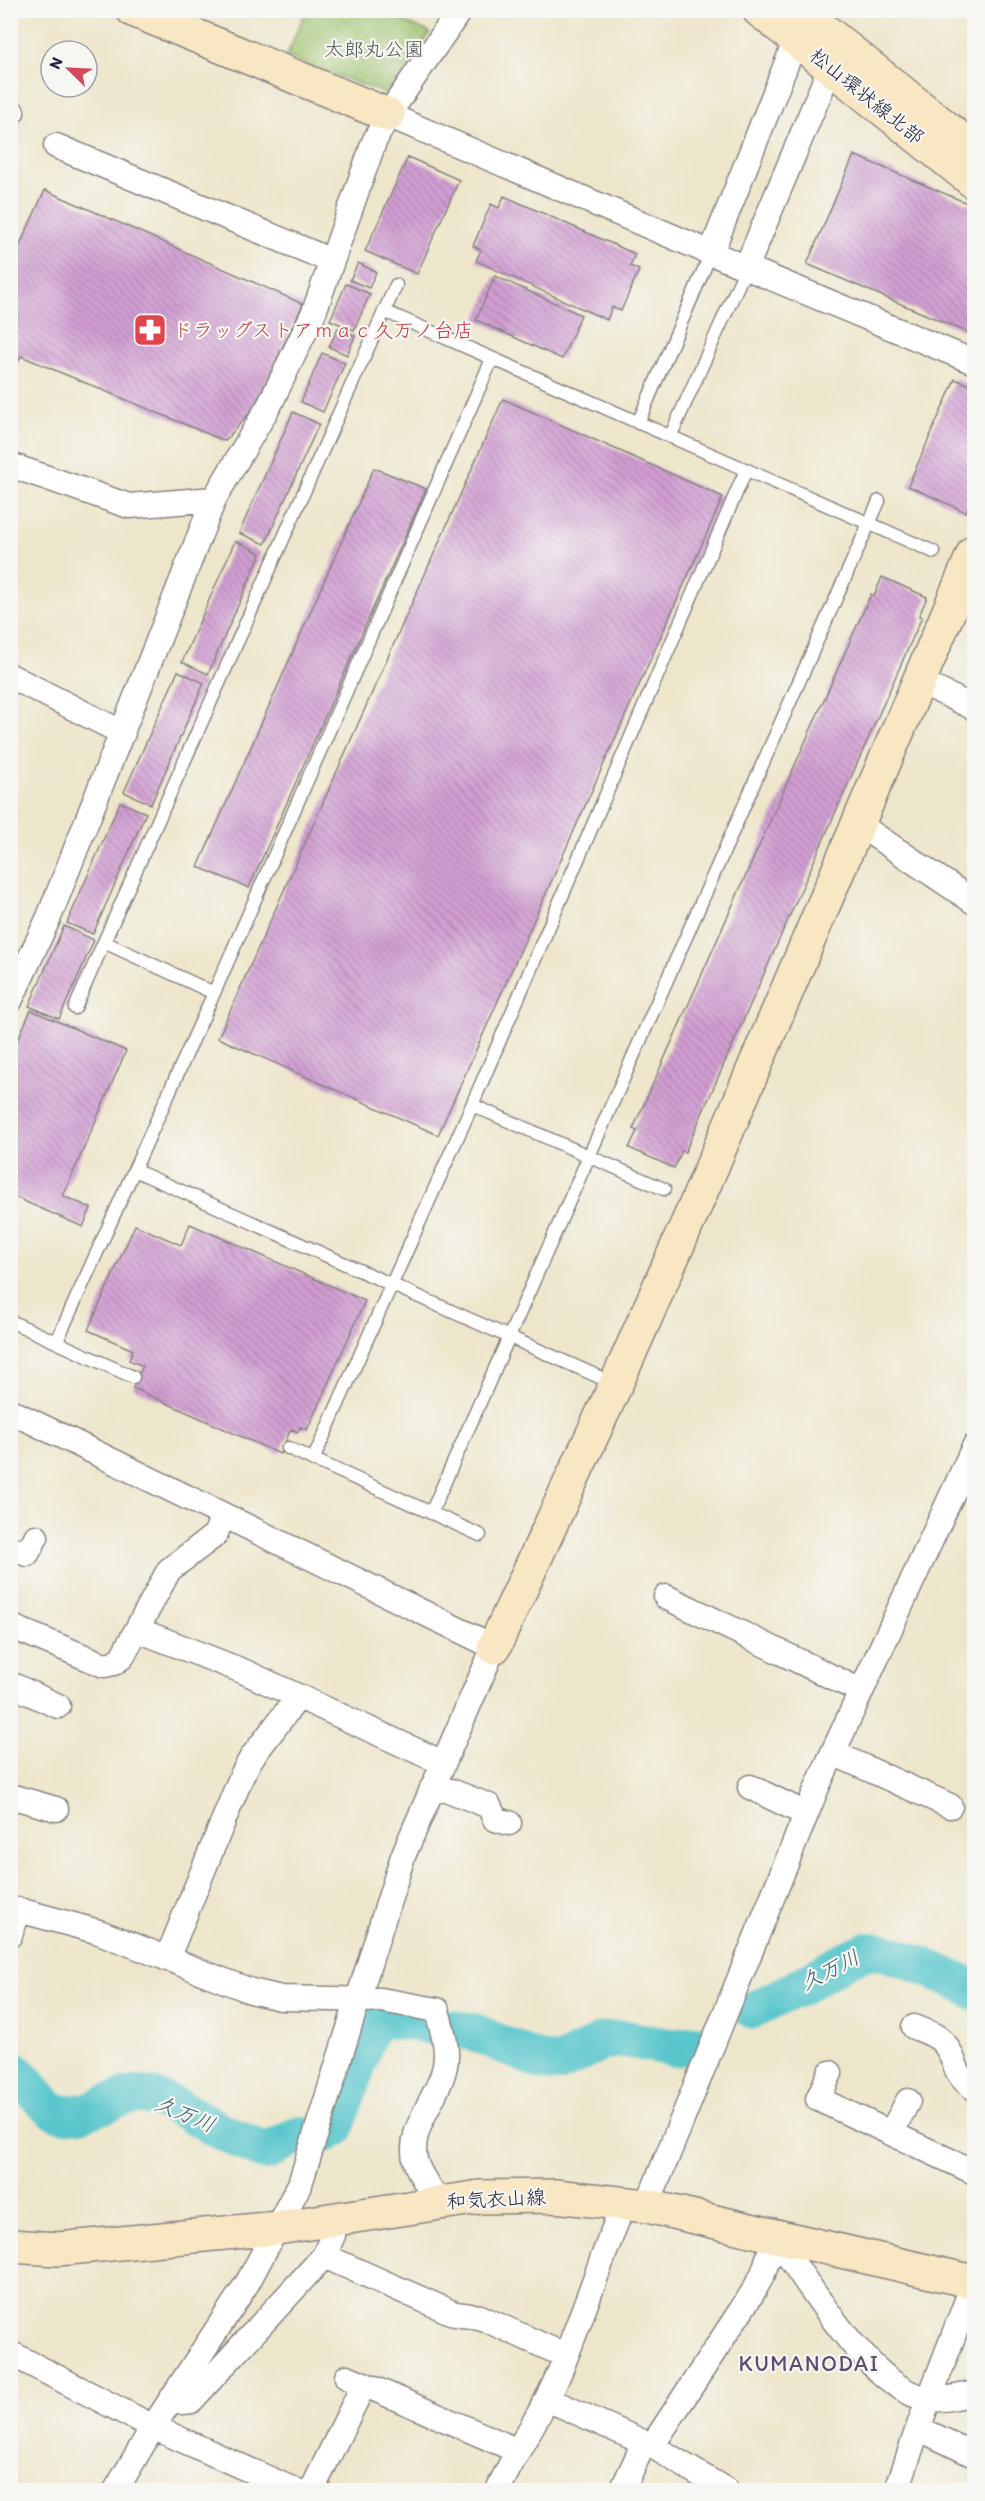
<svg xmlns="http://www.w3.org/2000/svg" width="985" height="2501" viewBox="0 0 985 2501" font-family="Itim,'Klee One',sans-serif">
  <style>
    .grass { fill: url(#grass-dots); stroke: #617456; stroke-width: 1.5 }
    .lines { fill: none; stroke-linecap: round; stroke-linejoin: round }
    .river { stroke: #58c6cc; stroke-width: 38 }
    .building { fill: url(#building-back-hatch) }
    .lane-casing { stroke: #888483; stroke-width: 15 }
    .street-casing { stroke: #888483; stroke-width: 27 }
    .secondary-casing { stroke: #888483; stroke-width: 36 }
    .lane { stroke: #fff; stroke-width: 12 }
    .street { stroke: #fff; stroke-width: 24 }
    .secondary { stroke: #f9e7c3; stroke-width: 33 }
    .labels { text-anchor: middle; stroke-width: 4.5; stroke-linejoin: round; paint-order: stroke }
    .park-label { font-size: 20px; fill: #4e5b4e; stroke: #f6f6f2 }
    .street-label { font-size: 20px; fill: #22223b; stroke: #f6f6f2 }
    .health-label { font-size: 20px; fill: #be3a42; stroke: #f6f6f2; text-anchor: start }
    .water-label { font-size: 21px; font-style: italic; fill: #355b6e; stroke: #f6f6f2 }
    .quarter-label { font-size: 22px; letter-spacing: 1.5px; fill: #5f4d70; stroke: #f6f6f2 }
  </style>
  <defs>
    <pattern id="grass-dots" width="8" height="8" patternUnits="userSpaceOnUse" patternTransform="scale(1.5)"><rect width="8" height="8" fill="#a0c570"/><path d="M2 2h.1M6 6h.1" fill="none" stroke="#8aa962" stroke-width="1.8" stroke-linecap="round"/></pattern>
    <pattern id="building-back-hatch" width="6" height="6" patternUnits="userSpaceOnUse" patternTransform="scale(1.5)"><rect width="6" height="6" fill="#d19ed2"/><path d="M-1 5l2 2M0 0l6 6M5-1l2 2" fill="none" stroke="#a980ac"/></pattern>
  </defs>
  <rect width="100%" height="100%" fill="#f6f6f2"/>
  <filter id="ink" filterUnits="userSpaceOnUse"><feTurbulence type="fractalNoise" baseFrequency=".0167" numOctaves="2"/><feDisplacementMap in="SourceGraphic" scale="12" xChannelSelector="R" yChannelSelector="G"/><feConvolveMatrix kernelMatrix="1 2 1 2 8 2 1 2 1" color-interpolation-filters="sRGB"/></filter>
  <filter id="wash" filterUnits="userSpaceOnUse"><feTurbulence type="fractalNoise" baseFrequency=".008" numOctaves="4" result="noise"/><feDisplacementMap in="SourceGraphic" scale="24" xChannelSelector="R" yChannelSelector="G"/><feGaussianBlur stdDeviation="1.35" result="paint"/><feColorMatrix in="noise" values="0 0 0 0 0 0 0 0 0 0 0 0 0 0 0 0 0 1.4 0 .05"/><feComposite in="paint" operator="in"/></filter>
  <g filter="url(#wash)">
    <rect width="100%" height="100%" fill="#eee6cb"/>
    <path class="grass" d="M306,11H378L430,32L392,96L286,57Z"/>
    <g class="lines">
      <path class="river" d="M753,2010L796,1989L847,1959L866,1951L885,1952L923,1966L966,1985L974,1992
        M447,2028L474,2032L543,2062L561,2063L603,2041L626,2039L674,2048L695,2044
        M10,2067C28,2078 42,2109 61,2113C87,2119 112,2096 137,2095C163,2094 202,2122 225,2133C239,2140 253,2146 267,2152L289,2139L300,2135
        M327,2133L335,2129L369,2031L381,2018L434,2026"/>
    </g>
    <g id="blocks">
      <path class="building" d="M854,155L974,206V335L807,264Z
        M408,157L459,180L417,274L365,251Z
        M45,190L303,304L254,407L225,441L21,356L10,378V267Z
        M504,196L635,254L630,266L639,270L621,311L612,307L607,320L476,261L481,250L473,246L491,204L499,208Z
        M358,263L376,272L369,288L350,280Z
        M495,276L581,315L562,359L476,320Z
        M346,284L370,294L354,330L330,320Z
        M338,328L355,336L347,355L329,347Z
        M322,353L345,363L323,412L301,402Z
        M955,379L974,387V492L966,512L908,486Z
        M503,399L723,497L438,1135L218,1038Z
        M293,412L319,424L265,544L239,533Z
        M374,468L426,489L249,888L198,867Z
        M235,541L261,553L208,674L182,662Z
        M882,577L927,597L919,616L922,617L685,1152L682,1151L674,1168L629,1148L637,1131L633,1129L871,594L874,596Z
        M178,671L204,683L151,804L124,792Z
        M120,802L146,813L93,934L67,923Z
        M64,926L94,940L59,1019L29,1006Z
        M31,1010L126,1051L63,1196L91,1208L83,1227L10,1195V1057Z
        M190,1224L365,1301L307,1430L300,1427L298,1432L291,1429L280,1454L133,1388L143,1366L129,1360L133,1350L88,1330L135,1225L181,1245Z"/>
    </g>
  </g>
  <g filter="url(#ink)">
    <use href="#blocks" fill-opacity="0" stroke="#888483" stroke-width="1.5"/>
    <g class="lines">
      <g class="lane-casing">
        <path id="lane" d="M384,311L934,552
          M638,423L711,253
          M670,437L746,268
          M214,993L104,942L396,285
          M75,1008L104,942
          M472,1105L664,1189
          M134,1170L615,1384
          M10,1321L133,1377
          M57,1341L214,993L492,359
          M288,1448L480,1535
          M313,1460L472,1105L746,470
          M431,1513L879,501"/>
      </g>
      <g class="street-casing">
        <path id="street" d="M10,114L12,112
          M388,115L711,253L974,362
          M56,146L332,261
          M711,253L801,27
          M746,268L836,54
          M10,465L129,506L214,499
          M10,676L123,733
          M919,681L974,708
          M858,824L974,902
          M10,1001L49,917L214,499L270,404L314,312L374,142L388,115L460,10
          M10,1411L494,1647L403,1856L300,2184L248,2282L153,2427L116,2490
          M10,1548L27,1554L36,1537
          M666,1597L861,1691
          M10,1626L104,1665L114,1663L122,1657L169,1570L215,1535L223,1516
          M138,1630L245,1672L443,1763
          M10,1684L58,1706
          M833,1753L950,1806
          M750,1787L806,1814
          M432,1788L451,1791L489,1806L495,1819L509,1823
          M10,1796L56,1809
          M10,1935L19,1910L99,1932L251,1991L281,1998L381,2000L437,2010C440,2024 447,2041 446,2056C446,2093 402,2128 417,2166C422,2178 431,2191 438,2202
          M167,1959L242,1775L252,1757L298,1697
          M914,2027C924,2031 935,2034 943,2042C957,2057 951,2074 974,2088
          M830,2073L818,2099L974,2172
          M891,2133L908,2101
          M647,2206L818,1785L974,1447
          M324,2256L455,2314L480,2317L566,2356
          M10,2353L153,2427L294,2490
          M347,2377L516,2450
          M173,2398L183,2402L191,2401L324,2256L333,2235L334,2219
          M547,2399L652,2446L726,2490
          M918,2428L974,2455
          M652,2446L753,2292L763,2274L775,2236C807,2281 871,2390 928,2399C943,2401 960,2396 974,2393
          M312,2490L364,2384
          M498,2490C518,2445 549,2404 566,2356C586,2305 604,2253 624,2202
          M622,2490L644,2443
          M897,2490L918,2428L974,2282"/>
      </g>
      <g class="secondary-casing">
        <path id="secondary" d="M133,10L388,115
          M759,10L974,182
          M799,10L974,150
          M494,1647L616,1384L696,1204L974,552
          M10,2246L58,2249L277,2228L480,2197L555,2196L647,2206L974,2282"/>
      </g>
      <use href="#lane" class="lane"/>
      <use href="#street" class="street"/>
      <use href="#secondary" class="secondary"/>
    </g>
  </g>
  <defs>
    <g id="pharmacy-square" transform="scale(1.725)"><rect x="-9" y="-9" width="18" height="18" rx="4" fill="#e0444e" stroke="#f6f6f2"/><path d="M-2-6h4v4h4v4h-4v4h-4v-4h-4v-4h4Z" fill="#fff"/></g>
  </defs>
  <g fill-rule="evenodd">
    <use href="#pharmacy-square" x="150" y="330"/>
  </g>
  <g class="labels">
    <g class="park-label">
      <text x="374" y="56">太郎丸公園</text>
    </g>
    <g class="street-label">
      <text transform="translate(867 96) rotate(39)" y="7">松山環状線北部</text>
      <text transform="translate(496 2199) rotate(-3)" y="7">和気衣山線</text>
    </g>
    <g class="health-label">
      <text x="173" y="337">ドラッグストアｍａｃ久万ノ台店</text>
    </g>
    <g class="water-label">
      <text transform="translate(830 1970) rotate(-27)" y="7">久万川</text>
      <text transform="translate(185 2114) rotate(23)" y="7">久万川</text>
    </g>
    <g class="quarter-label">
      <text x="809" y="2371">KUMANODAI</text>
    </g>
  </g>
  <rect width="985" height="2501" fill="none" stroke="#f6f6f2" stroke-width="36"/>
  <g transform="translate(69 69) rotate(294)"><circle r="28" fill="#f6f6f2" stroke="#a1a1a9" stroke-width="1.5"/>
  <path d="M0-4.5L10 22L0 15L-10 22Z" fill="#d1495b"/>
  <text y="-9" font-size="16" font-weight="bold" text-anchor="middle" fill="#22223b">N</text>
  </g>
</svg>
